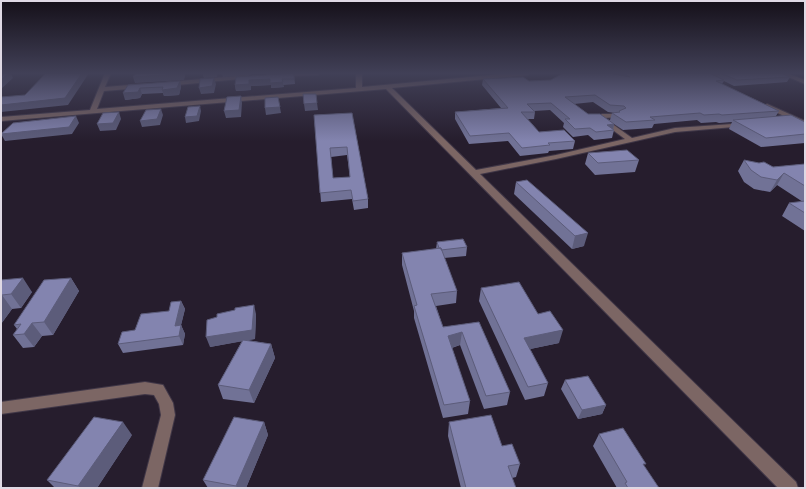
<svg xmlns="http://www.w3.org/2000/svg" width="806" height="489" viewBox="0 0 806 489" font-family="'Alegreya Sans',sans-serif">
  <style>
    .lines { fill: none; stroke-linecap: round; stroke-linejoin: round }
    .minor-casing { stroke: #403747; stroke-width: 2 }
    .minor { fill: #7c6664; fill-rule: evenodd }
    .wall { fill: #717296; fill-rule: evenodd }
    .shaded-wall { fill: #5c5c7a }
    .building { fill: #8384af; stroke: #5c5c7a; fill-rule: evenodd }
  </style>
  <rect width="100%" height="100%" fill="#261d2d"/>
  <g class="lines">
    <g class="minor-casing">
      <path id="minor" d="M105,73H111L105,87L141,84L144,86L141,88L104,91L97,109L356,88V73H362V87L513,73H531L528,75L392,88L476,170L556,155L625,139L598,119V117L602,114H621L622,115L619,117L604,118L632,138L675,128L747,123L748,124L745,126L675,132L556,159L480,174L796,482L798,488H778L386,89L1,121V117L90,110Z
        M280,73H321L318,75L278,76L277,75Z
        M722,73H741L738,75L710,77L712,79L709,81L702,76Z
        M779,73H786L805,80V84Z
        M248,75L250,76V78L167,86L164,84L167,82Z
        M767,104L805,121V126L765,107L764,106Z
        M145,382L163,385L173,403L175,415L158,488H142L161,415L159,404L154,395L145,394L1,414V402Z"/>
    </g>
    <use href="#minor" class="minor"/>
  </g>
  <path class="wall" d="M294,73L295,84L283,85L284,87L271,88V85L251,86V90L236,91L235,85Z
    M563,73H709L717,77L719,73H781L790,77L787,82L734,86L724,81L722,84L779,111L776,116L805,122V143L761,147L729,129L732,122L719,123L716,122L701,123L697,120L654,124L652,128L623,130L614,124L613,129L614,130L612,138L594,140L588,135L573,137L563,127L564,123L550,110L534,111L535,112L534,119H528L539,132L575,141L573,149L549,151L548,153L520,156L508,141L469,144L455,119V112L501,108L482,85L483,79L529,81L551,80ZM593,102L608,112L615,113H612L610,120L588,114L574,104Z
    M180,81L181,87L179,95L164,96L163,93L142,94L140,98L125,100L128,85Z
    M352,113L368,199V208L354,210L352,199L321,202L314,115ZM347,155L350,177L333,178L331,157Z
    M588,153L639,160L635,172L595,175L585,164Z
    M744,160L773,167L805,164V231L782,216L789,203L803,202L777,185L770,192L754,189L744,182L738,171Z
    M527,180L584,246L572,249L514,194L516,182Z
    M437,242L467,247L466,256L444,258L457,291L456,303L436,306L443,327L479,322L510,392L507,405L484,409L460,345L452,348L470,401L468,414L443,418L414,318V311L402,265V253L436,249Z
    M71,278L79,291L53,335L42,336L34,347L23,348L13,335L17,329L14,325Z
    M1,280L32,292L21,308L12,309L1,324Z
    M481,288L538,314L559,343L530,349L548,383L544,396L525,400L479,301Z
    M181,301L185,309L181,325L185,334L183,345L123,353L118,344L169,311Z
    M235,310L256,314L255,339L246,340L271,344L275,358L254,403L223,399L218,385L242,341L210,347L217,317Z
    M565,380L606,405L602,414L578,419L561,389Z
    M264,422L268,435L246,488H208L203,480Z
    M449,422L502,446L520,464L516,477L512,478L516,488H461L448,436Z
    M599,434L644,466L659,488H617L593,446Z
    M132,435L97,488H55L47,480Z"/>
  <path class="shaded-wall" d="M9,73H11L13,78L1,89V80Z
    M82,73H89L68,105L1,112V105Z
    M182,73H186L184,80L135,83L133,77Z
    M202,73H218L217,77L204,78Z
    M222,73H266L223,77Z
    M214,78L216,84L214,93L201,94L199,88Z
    M270,79H282L284,87L271,88V85L251,86V90L236,91L235,85L249,80Z
    M180,81L181,87L179,95L164,96L162,90Z
    M140,88L142,94L140,98L125,100L123,93Z
    M241,96L242,103L241,117L226,118L224,111Z
    M278,97L281,113L266,115L265,108Z
    M317,103L318,110L305,111L304,104Z
    M200,106L201,111L199,121L186,123L185,117Z
    M161,109L163,115L160,125L142,127L140,121Z
    M119,112L121,119L116,130L100,131L97,124Z
    M76,116L79,123L72,134L5,141L1,134Z
    M614,124L613,130L607,125Z
    M784,173L777,185L770,192L777,180Z
    M588,233L584,246L572,249L575,236Z
    M23,278L32,292L21,308L11,294Z
    M71,278L79,291L53,335L44,322Z
    M2,295L12,309L1,324V296Z
    M181,301L185,309L181,325L185,334L183,345L179,336L175,326Z
    M254,305L256,314L255,339L210,347L206,337Z
    M32,323L42,336L34,347L24,334Z
    M563,330L559,343L521,351L524,338Z
    M462,332L460,345L447,349L448,336Z
    M271,344L275,358L254,403L249,390Z
    M606,405L602,414L578,419L582,410Z
    M123,422L132,435L97,488H80L78,486Z
    M264,422L268,435L246,488H237L236,486Z"/>
  <path class="building" d="M1,73H9L1,80Z
    M46,73H82L65,98L1,105V97L25,95Z
    M136,73H182V74L133,77Z
    M294,73V79H282L283,82L270,83V79L249,80V84L235,85L236,77Z
    M563,73H609L630,77L623,73H709L724,80L716,81L779,111L722,115L719,114L704,115L700,113L650,117L655,120L626,122L612,113L620,112L619,111L626,108L624,106L610,105L595,95L565,97L588,114H600L614,124L607,125L614,130L596,132L590,128L575,129L565,119H570L551,103L527,104L535,112H521L539,132L564,130L575,141L548,143L550,145L522,148L509,133L470,136L455,112L508,108L483,79L523,77L529,81L551,80Z
    M720,73H781L790,77L737,80Z
    M214,78L212,86L199,88L200,79Z
    M180,81L177,88L162,90L163,87L140,88L138,92L123,93L128,85Z
    M303,94H316L317,103L304,104Z
    M241,96L239,110L224,111L227,97Z
    M278,97L280,107L265,108V98Z
    M200,106L197,116L185,117L188,107Z
    M161,109L157,119L140,121L146,110Z
    M119,112L113,123L97,124L103,113Z
    M352,113L368,199L353,201L351,190L320,193L314,115ZM347,147L350,177L333,178L330,148Z
    M791,115L805,122V134L766,138L733,120Z
    M76,116L69,127L1,134L13,123Z
    M627,150L639,160L598,163L588,153Z
    M744,160L759,163L764,162L773,167L805,164V186L784,173L777,180L761,177L751,170Z
    M527,180L588,233L575,236L516,182Z
    M805,201V213L789,203Z
    M463,239L467,247L441,250V248H439L437,242Z
    M441,248L457,291L431,294L443,327L479,322L510,392L486,396L462,332L448,336L470,401L444,405L414,306L417,305L402,253Z
    M23,278L11,294L2,295L1,296V280Z
    M71,278L44,322L32,323L24,334L13,335L21,324L14,325L44,280Z
    M519,282L538,314L550,311L563,330L524,338L548,383L528,387L481,288Z
    M181,301L175,326L181,325L179,336L118,344L122,332L135,330L141,314L169,311L171,302Z
    M254,305L252,330L206,337L207,320L217,317V314L235,310V308Z
    M243,340L271,344L249,390L218,385Z
    M588,376L606,405L582,410L565,380Z
    M491,415L502,446L512,444L520,464L508,466L516,488H466L449,422Z
    M94,417L123,422L78,486L47,480Z
    M234,417L264,422L236,486L203,480Z
    M623,428L646,464H643L659,488H628L625,483L627,482L599,434Z"/>
  <linearGradient id="sky" x2="0" y2="1"><stop stop-color="#151019"/><stop offset="0.52" stop-color="#414057"/><stop offset="1" stop-color="#414057" stop-opacity="0"/></linearGradient>
  <rect width="806" height="141" fill="url(#sky)"/>
  <rect width="806" height="489" fill="none" stroke="#dfd9e4" stroke-width="4"/>
</svg>
